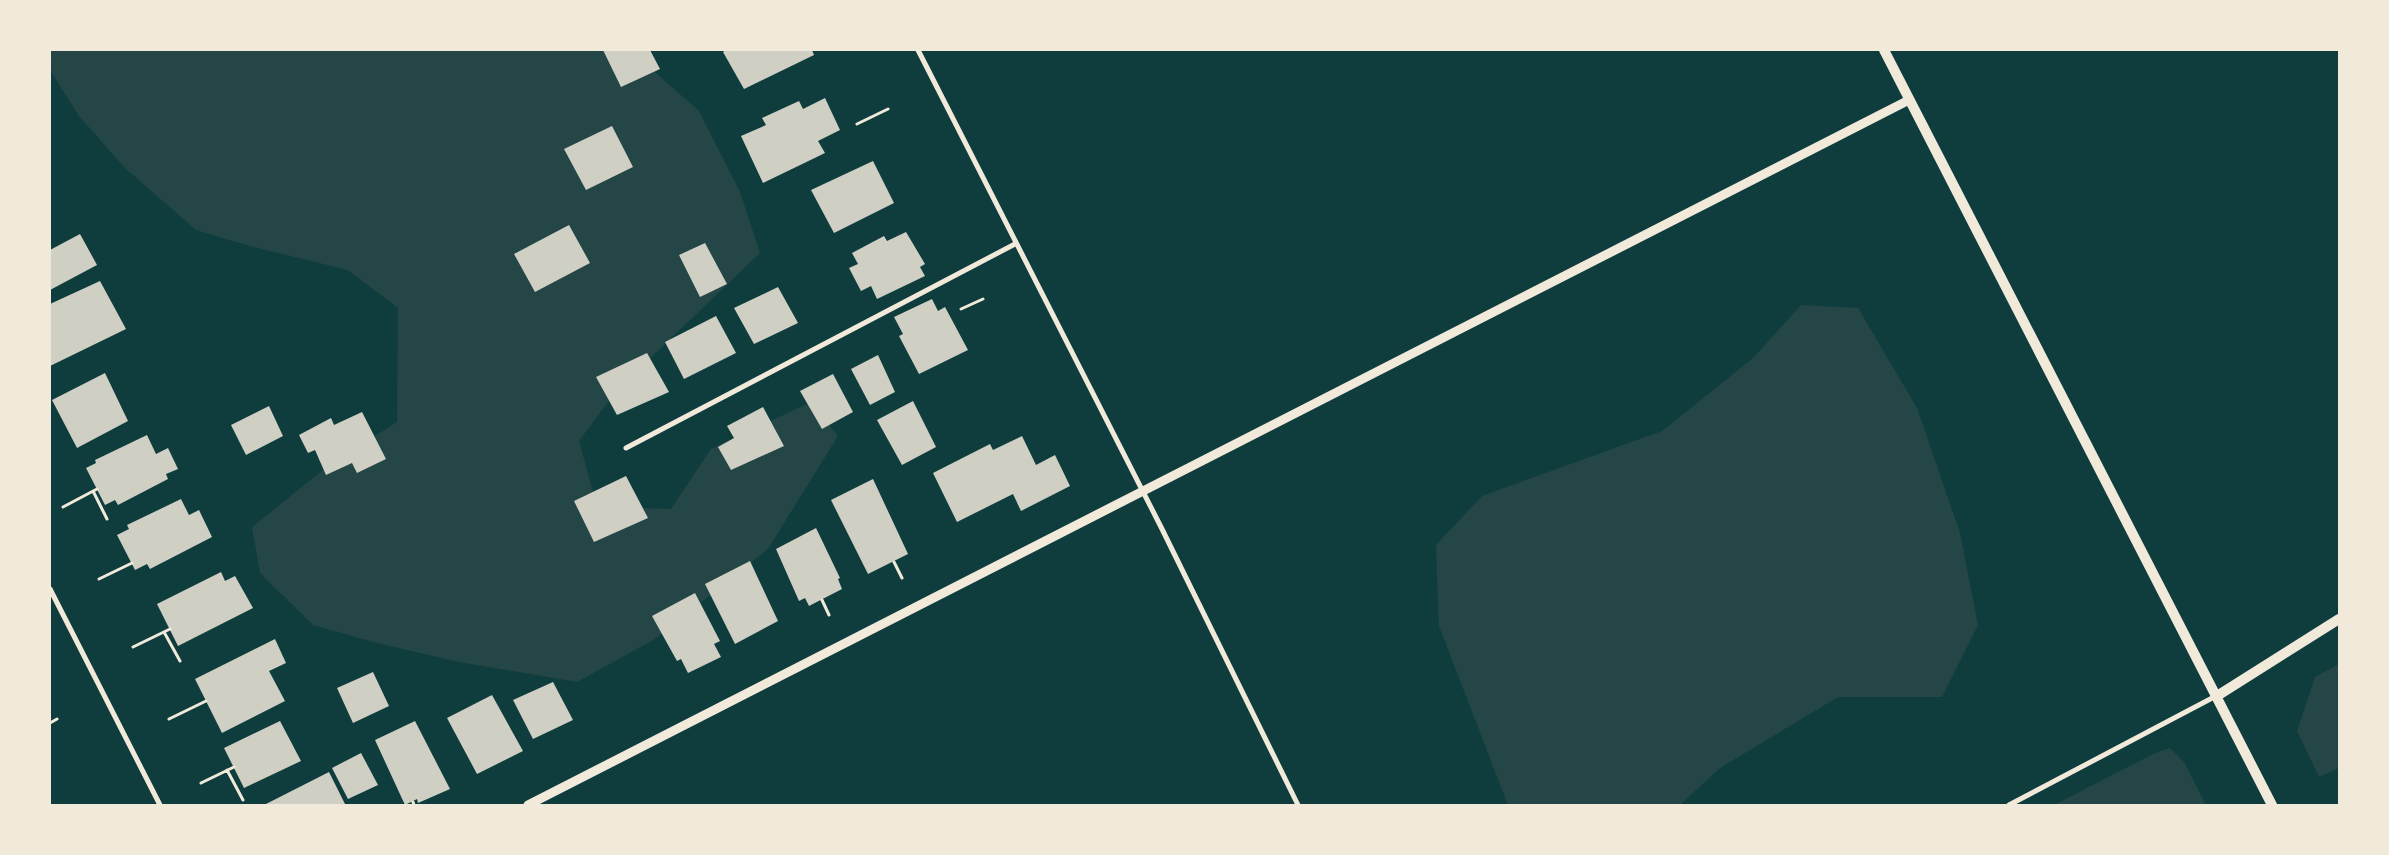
<svg xmlns="http://www.w3.org/2000/svg" width="2389" height="855" viewBox="0 0 2389 855" font-family="'Fira Sans Condensed',sans-serif">
  <style>
    .green { fill: #244646 }
    .building { fill: #cfcfc3 }
    .lines { fill: none; stroke-linecap: round; stroke-linejoin: round }
    .path { stroke: #f1e9da; stroke-width: 3 }
    .minor { stroke: #f1e9da; stroke-width: 5 }
    .tertiary { stroke: #f1e9da; stroke-width: 9 }
    .secondary { stroke: #f1e9da; stroke-width: 10 }
  </style>
  <rect width="100%" height="100%" fill="#0f3d3e"/>
  <path class="green" d="M50,50H637L647,65L699,111L740,192L760,253L617,390L579,441L597,506L671,509L711,449L811,402L838,436L768,549L655,639L577,682L459,662L377,643L313,625L260,573L252,527L329,465L397,422L398,308L348,270L250,246L196,230L125,168L79,116L50,70Z
    M1801,305L1858,308L1917,408L1960,533L1978,625L1942,697H1838L1720,768L1680,805H1508L1439,626L1436,545L1482,496L1662,431L1753,358Z
    M2339,664V768L2319,777L2297,731L2315,677Z
    M2170,748L2184,762L2206,805H2054L2153,754Z"/>
  <path class="building" d="M603,50H650L660,69L621,87Z
    M726,50H812L814,55L744,89L723,52Z
    M825,98L840,130L818,141L825,153L763,183L741,136L766,125L762,118L799,101L803,109Z
    M612,126L633,167L586,190L564,149Z
    M873,161L894,203L834,233L811,190Z
    M569,225L590,263L535,292L514,254Z
    M906,232L925,264L920,267L925,276L877,299L871,286L861,291L849,268L858,264L852,253L884,236L887,241Z
    M80,234L97,265L50,290V250Z
    M705,243L727,284L700,297L679,255Z
    M100,281L126,329L50,366V304Z
    M778,287L798,323L754,344L734,308Z
    M932,299L938,311L945,307L968,350L919,374L899,336L903,334L894,317Z
    M716,316L736,353L684,379L665,342Z
    M647,353L669,392L617,415L596,377Z
    M878,355L895,392L870,405L851,369Z
    M105,373L128,421L77,448L52,400Z
    M833,374L853,412L822,429L800,391Z
    M913,401L936,447L902,465L877,420Z
    M269,406L283,436L246,455L231,425Z
    M763,407L784,446L731,470L718,447L734,438L727,426Z
    M362,412L386,459L357,473L352,463L326,475L315,450L308,453L299,435L331,418L334,425Z
    M147,435L156,454L168,448L178,469L166,474L168,479L118,505L115,500L105,505L86,468L96,463L95,460Z
    M1022,436L1036,465L1055,455L1070,486L1021,511L1013,494L957,522L933,473L990,444L993,450Z
    M626,476L648,518L594,542L574,501Z
    M873,479L908,554L868,574L831,500Z
    M181,499L189,515L199,510L212,537L150,569L147,564L135,570L117,535L129,529L127,525Z
    M816,528L840,578L838,579L842,589L809,606L805,598L799,601L776,549Z
    M750,561L778,621L735,644L705,584Z
    M221,572L225,581L235,576L253,608L178,646L157,604Z
    M695,593L720,641L714,644L721,657L688,673L681,659L677,661L652,616Z
    M275,639L286,663L269,671L285,701L222,733L195,679Z
    M373,672L389,706L353,723L337,688Z
    M553,682L573,720L533,739L513,700Z
    M492,695L523,751L477,774L447,718Z
    M280,721L301,761L244,788L224,748Z
    M415,721L450,789L418,803L417,799L405,805L375,740Z
    M361,753L378,785L348,799L332,768Z
    M329,772L345,804L264,805Z"/>
  <g class="lines">
    <path class="path" d="M857,124L888,109
      M961,309L983,299
      M93,491L107,519
      M63,507L97,489
      M894,562L902,578
      M99,579L132,563
      M822,600L829,615
      M164,632L180,661
      M133,647L170,629
      M169,719L206,701
      M50,723L57,719
      M227,770L243,800
      M201,783L234,767
      M413,802L414,805"/>
    <path class="minor" d="M918,50L1161,527L1298,805
      M626,448L1015,244
      M50,589L160,805
      M2009,805L2216,696"/>
    <path class="tertiary" d="M528,805L1909,100"/>
    <path class="secondary" d="M1884,50L2272,805
      M2217,696L2339,619"/>
  </g>
  <rect width="2389" height="855" fill="none" stroke="#f1e9da" stroke-width="102"/>
</svg>
